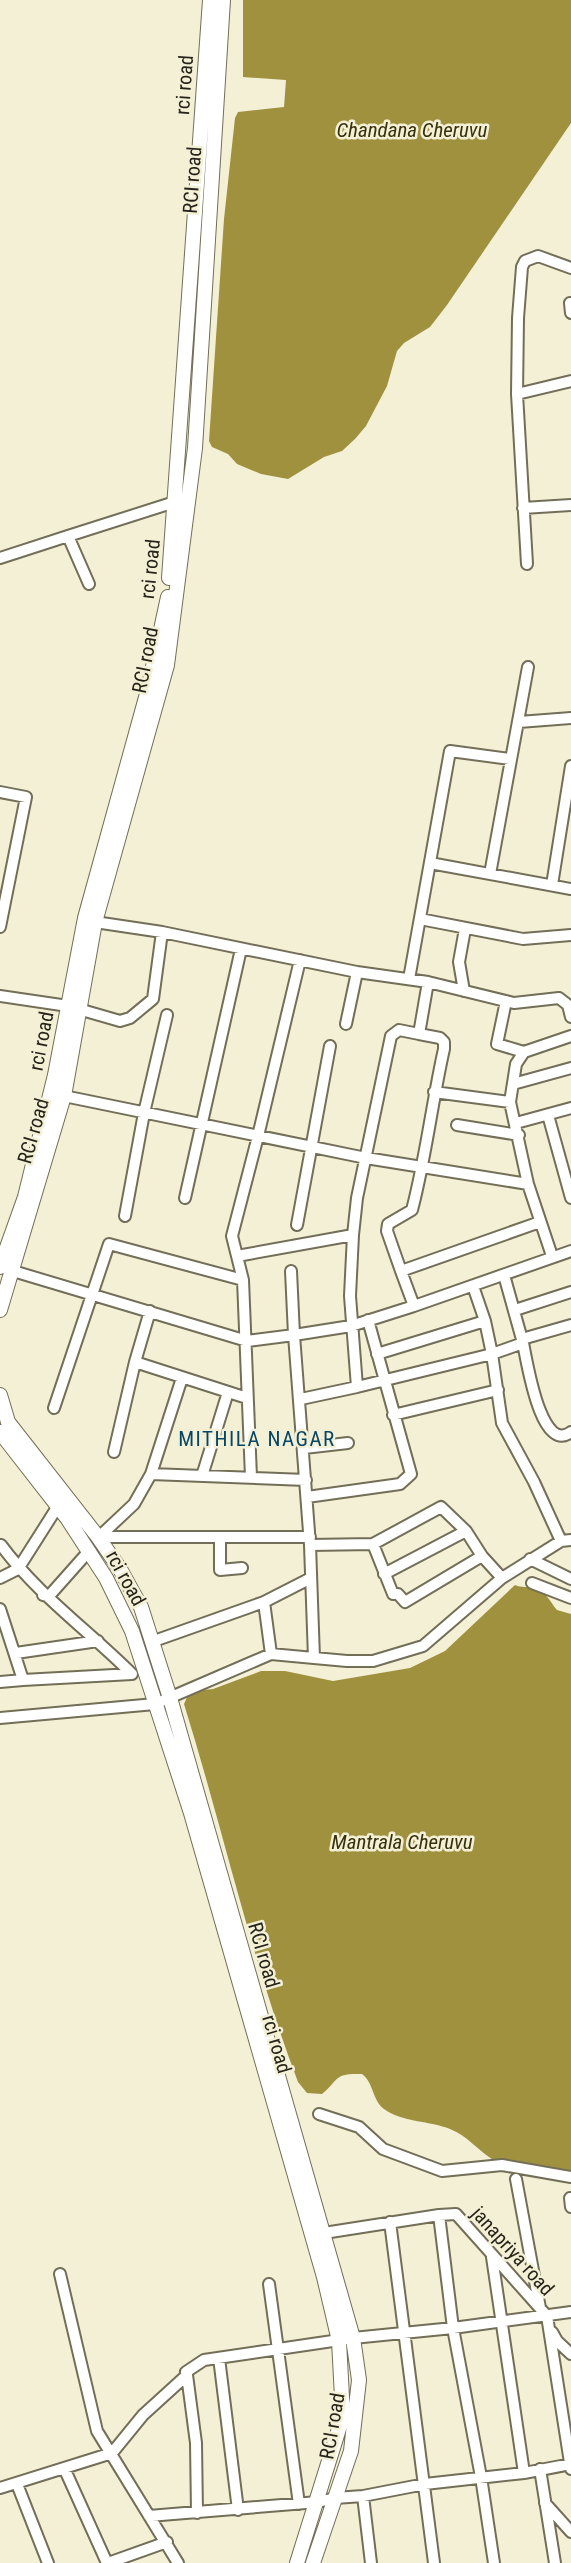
<svg xmlns="http://www.w3.org/2000/svg" width="571" height="2563" viewBox="0 0 571 2563" font-family="'Roboto Condensed',sans-serif">
  <style>
    .water { fill: #a0913f }
    .lines { fill: none; stroke-linecap: round; stroke-linejoin: round }
    .minor-casing { stroke: #726e57; stroke-width: 14 }
    .major-casing { stroke: #726e57; stroke-width: 16 }
    .minor { stroke: #fff; stroke-width: 10 }
    .major { stroke: #fff; stroke-width: 14 }
    .labels { text-anchor: middle; stroke-width: 5; stroke-linejoin: round; paint-order: stroke }
    .street-label { font-size: 20px; fill: #25231a; stroke: #f4f0d6 }
    .water-label { font-size: 21px; font-style: italic; fill: #37310d; stroke: #f4f0d6 }
    .neighbourhood-label { font-size: 21px; letter-spacing: 1.5px; fill: #054566; stroke: #f4f0d6 }
  </style>
  <rect width="100%" height="100%" fill="#f4f0d6"/>
  <path class="water" d="M243,0H571V123L447,305L430,327L404,343L397,351L387,386L366,426L355,439L342,451L324,457L288,479L261,474L237,464L228,454L212,447L209,441L224,219L235,118L238,112L284,107L286,80L243,77Z
    M515,1585C522,1588 528,1586 535,1588C546,1591 550,1602 557,1610L571,1614V2176L495,2161C478,2151 468,2136 450,2129C431,2121 401,2122 384,2109C372,2100 374,2083 362,2074C333,2073 340,2079 322,2094L307,2093L298,2082C251,1959 223,1829 184,1704L188,1695L193,1691L213,1689L261,1671H285L333,1681L410,1668L445,1651Z"/>
  <g class="lines">
    <g class="minor-casing">
      <path id="minor" d="M570,303L571,313
        M517,394L518,318L522,267L525,261L538,256L571,268
        M523,508L571,505
        M0,558L68,536
        M527,564L517,394L571,381
        M89,584L68,536L181,500
        M519,722L571,718
        M0,792L26,797L0,927
        M430,863L571,889
        M490,874L528,667
        M552,885L571,766
        M420,919L523,939L571,935
        M95,922L162,932L357,972L428,982L514,1003L559,998L568,1005L571,1017
        M409,979L450,751L510,759
        M464,991L459,962L465,929
        M0,996L68,1006L120,1021L130,1018L153,999L162,932
        M506,1001L497,1044L524,1052L571,1036
        M346,1024L357,972
        M524,1052L516,1064L510,1102L528,1184L552,1256
        M513,1084L571,1068
        M434,1092L510,1102
        M64,1096L366,1158L528,1184
        M548,1115L571,1198
        M516,1123L571,1108
        M457,1125L519,1135
        M185,1198L241,949
        M125,1216L144,1113L167,1015
        M297,1225L330,1046
        M237,1256L353,1235
        M13,1271L247,1341L294,1335L291,1271
        M401,1271L387,1231L388,1224L412,1210C426,1157 432,1102 444,1049V1042L440,1038L419,1034L428,982
        M473,1286L485,1321L492,1354L502,1423L534,1482L561,1541
        M414,1306L401,1271L540,1222
        M515,1310L571,1292
        M522,1339L571,1325
        M523,1343C527,1362 541,1455 571,1432
        M377,1354L485,1321
        M135,1362L247,1398
        M357,1387L492,1354L523,1343L504,1275
        M301,1399L357,1387L350,1296L353,1235L357,1198L391,1036L399,1030L419,1034
        M54,1408L109,1244L243,1280
        M393,1415L498,1390
        M304,1448L348,1443
        M114,1452L135,1362L150,1311
        M151,1474L306,1480
        M202,1476L228,1392
        M251,1477L243,1280L232,1236L258,1136L300,960
        M307,1497L400,1484L411,1474L368,1320
        M100,1536L134,1504L151,1474L182,1378
        M98,1537H310
        M220,1537V1570L242,1568
        M373,1544L393,1594H398L405,1602L482,1556
        M1,1545C37,1594 89,1631 132,1674
        M310,1545L373,1544L441,1507L466,1531L482,1556L502,1578
        M530,1559L571,1579
        M384,1574L466,1531
        M0,1578L18,1569L58,1506
        M532,1583L571,1598
        M43,1595L49,1596L89,1551
        M264,1602L271,1654
        M0,1609L23,1680L0,1682
        M154,1641L264,1602L311,1578
        M16,1653L98,1641
        M314,1658L347,1661H373L423,1646L502,1578L561,1541L571,1540
        M23,1680L132,1674
        M0,1718L155,1704L271,1654L314,1658L310,1545L294,1335L351,1326L414,1306L571,1251
        M319,2114L359,2127L383,2149L442,2171L502,2165L571,2177
        M516,2179L540,2308
        M570,2198L571,2207
        M439,2215L453,2328L481,2477L494,2563
        M390,2222L434,2563
        M324,2233L439,2215L456,2214L547,2316L571,2469
        M492,2257L524,2473
        M60,2274L97,2431L178,2563
        M269,2284L299,2504
        M552,2332L557,2341L571,2354
        M219,2358L238,2510
        M187,2375L196,2443L197,2513
        M540,2469L555,2563
        M65,2470L107,2563
        M17,2484L48,2563
        M0,2488L112,2453L143,2415L187,2375L186,2372L204,2360L353,2338L453,2328L571,2312
        M363,2496L371,2563
        M545,2503L571,2532
        M149,2516L318,2502L335,2498L363,2496L425,2484L524,2473L571,2464
        M108,2563L167,2542"/>
    </g>
    <g class="major-casing">
      <path id="major" d="M169,578L210,0
        M0,1267L25,1197L55,1075L85,918L148,690L168,597
        M0,1310L64,1096L95,922L167,665L195,448L223,0
        M0,1395L8,1422L98,1537L120,1569L141,1607L170,1698L353,2338L359,2380L351,2451L313,2563
        M0,1432L67,1518L106,1578L132,1631L191,1813L324,2277L339,2341L343,2416L297,2563"/>
    </g>
    <use href="#minor" class="minor"/>
    <use href="#major" class="major"/>
  </g>
  <g class="labels">
    <g class="street-label">
      <text transform="translate(184 85) rotate(-86)" y="7">rci road</text>
      <text transform="translate(192 180) rotate(-86)" y="7">RCI road</text>
      <text transform="translate(150 569) rotate(-84)" y="7">rci road</text>
      <text transform="translate(145 660) rotate(-79)" y="7">RCI road</text>
      <text transform="translate(41 1041) rotate(-79)" y="7">rci road</text>
      <text transform="translate(33 1131) rotate(-74)" y="7">RCI road</text>
      <text transform="translate(126 1578) rotate(61)" y="7">rci road</text>
      <text transform="translate(264 1955) rotate(74)" y="7">RCI road</text>
      <text transform="translate(277 2044) rotate(74)" y="7">rci road</text>
      <text transform="translate(513 2251) rotate(48)" y="7">janapriya road</text>
      <text transform="translate(332 2426) rotate(-80)" y="7">RCI road</text>
    </g>
    <g class="water-label">
      <text x="412" y="137">Chandana Cheruvu</text>
      <text x="402" y="1849">Mantrala Cheruvu</text>
    </g>
    <g class="neighbourhood-label">
      <text x="257" y="1446">MITHILA NAGAR</text>
    </g>
  </g>
</svg>
